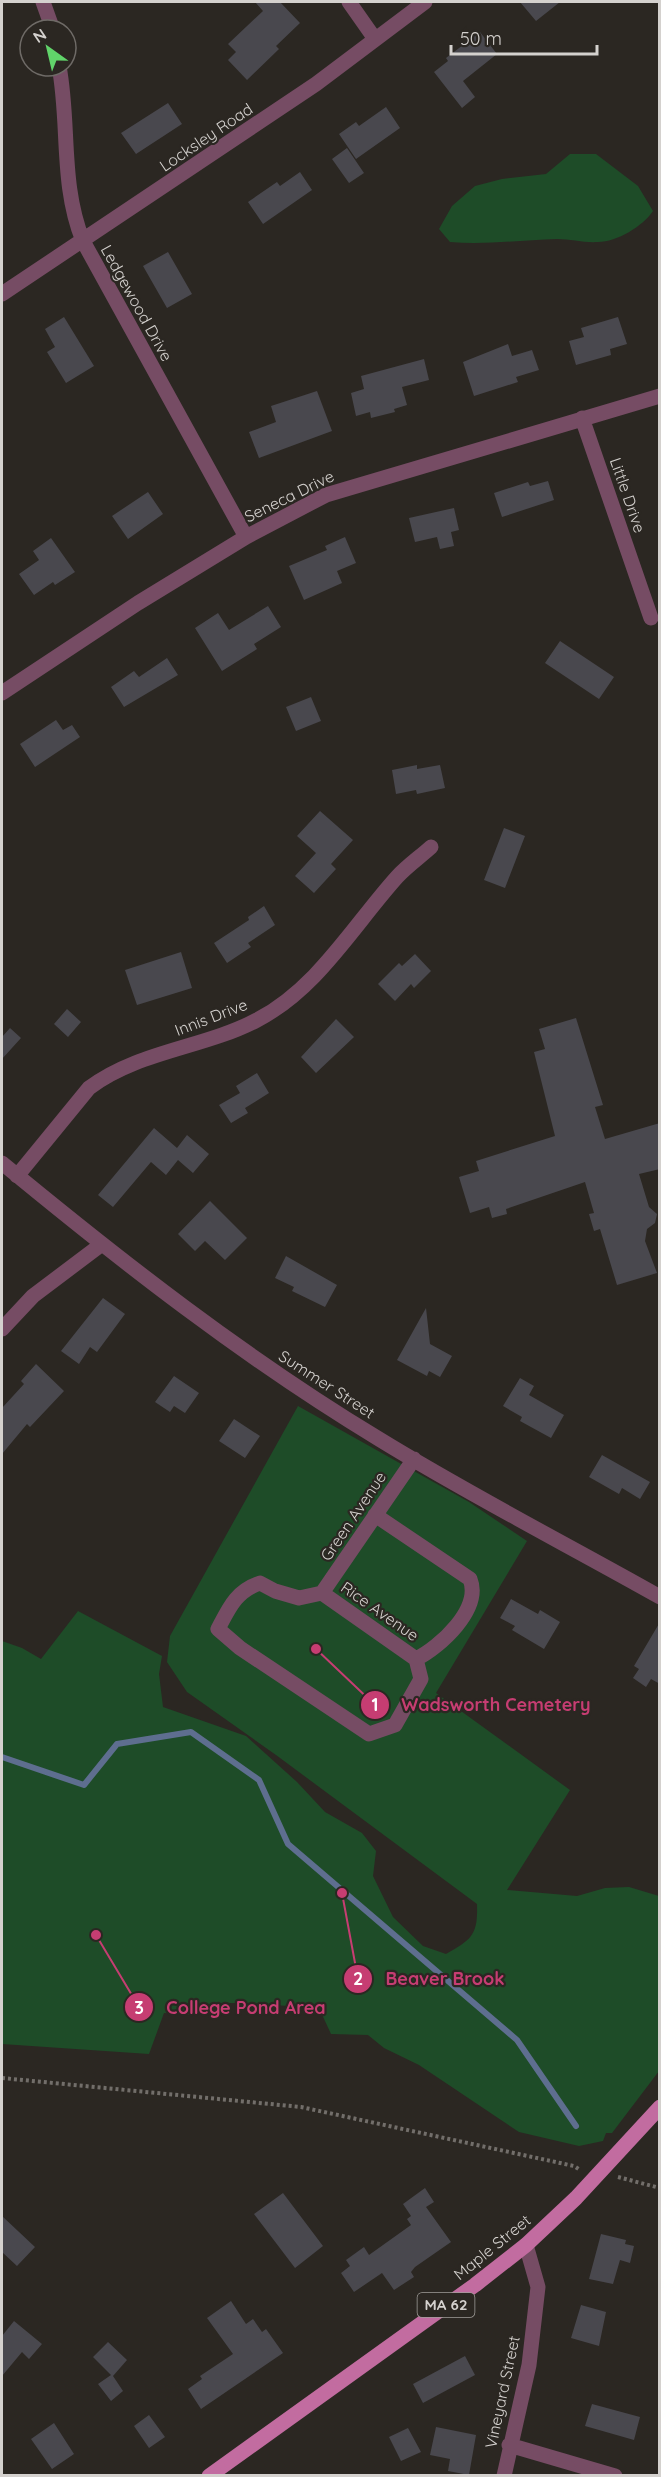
<svg xmlns="http://www.w3.org/2000/svg" width="661" height="2477" viewBox="0 0 661 2477" font-family="Quicksand,sans-serif">
  <style>
    .green { fill: #1e4c28 }
    .lines { fill: none; stroke-linecap: round; stroke-linejoin: round }
    .stream { stroke: #5e6e8f; stroke-width: 6 }
    .building { fill: #49484e }
    .path { stroke: #726e6a; stroke-width: 4; stroke-dasharray: 3 3; stroke-linecap: butt }
    .minor { stroke: #764c64; stroke-width: 15 }
    .major { stroke: #c26ca0; stroke-width: 15 }
    .labels { text-anchor: middle; stroke-width: 4.5; stroke-linejoin: round; paint-order: stroke }
    .shield { fill: #2b2722; stroke: #a19e9a; stroke-width: 1.5 }
    .shield-label { font-size: 15px; font-weight: bold; fill: #d4d1ce }
    .street-label { font-size: 16px; fill: #d4d1ce; stroke: #2b2722 }
    .leader { fill: none; stroke: #c63d72; stroke-width: 2 }
    .callout-dot { fill: #c63d72; stroke: #2b2722; stroke-width: 2 }
    .mark-label { font-size: 18px; text-anchor: middle; font-weight: bold; fill: #fff }
    .callout-label { font-size: 18px; text-anchor: middle; font-weight: bold; fill: #c63d72; stroke: #2b2722; stroke-width: 4.5; stroke-linejoin: round; paint-order: stroke }
  </style>
  <rect width="100%" height="100%" fill="#2b2722"/>
  <path class="green" d="M570,154H596L638,186L653,211C643,226 617,242 598,242C584,243 571,239 557,239C520,240 486,245 450,242L439,229L452,206L475,186L502,179L546,174Z
    M298,1406L469,1502L527,1541L436,1693L570,1790L507,1890L577,1896L605,1888L629,1887L659,1896V2071L612,2133H606L603,2141L579,2146L519,2132L419,2065L384,2048L368,2035L331,2034L319,2008L242,2003H220L189,2015L164,2013L149,2054L2,2044V1641L22,1648L41,1659L78,1611L162,1656L159,1674L163,1707L246,1736L297,1782L325,1812L362,1833L376,1851L373,1876L393,1917L423,1946L446,1954C472,1939 478,1935 477,1904L276,1755L187,1692L167,1662L170,1636Z"/>
  <g class="lines">
    <path class="stream" d="M2,1757L84,1785L117,1744L191,1732L259,1780L288,1844L517,2040L576,2126"/>
  </g>
  <path class="building" d="M255,2H280L300,23L276,46L279,49L247,80L228,60L236,52L228,44L263,11Z
    M520,2H560L536,21Z
    M480,32L497,54L463,81L475,97L462,108L434,72L448,61L446,58Z
    M168,103L182,124L136,154L121,133Z
    M386,107L400,128L356,159L339,134L356,122L359,126Z
    M347,148L364,173L349,183L332,159Z
    M300,172L312,190L263,224L248,202L277,182L280,186Z
    M168,252L192,294L167,308L143,266Z
    M64,317L94,366L66,383L47,352L55,347L45,329Z
    M618,317L627,344L610,349L611,355L576,365L569,341L584,337L581,328Z
    M508,344L512,356L532,350L539,370L516,377L518,382L474,396L463,362Z
    M424,359L429,380L402,387L407,405L394,409L395,412L371,418L370,412L356,416L351,393L364,389L361,376Z
    M317,391L332,431L259,458L249,432L276,422L271,406Z
    M548,481L554,500L502,517L494,493L528,482L530,486Z
    M148,492L163,514L128,539L112,516Z
    M454,508L459,530L451,532L454,546L440,549L437,537L415,542L409,518Z
    M345,537L356,563L337,571L342,583L304,600L289,566L327,550L325,546Z
    M51,538L75,572L55,585L53,582L34,595L19,574L39,560L33,551Z
    M268,606L281,627L254,644L257,649L222,671L195,628L218,613L229,630Z
    M560,641L614,677L599,699L545,663Z
    M167,658L178,675L124,707L111,687L134,671L139,677Z
    M311,697L321,721L296,731L286,707Z
    M56,720L63,730L72,725L80,737L35,767L20,744Z
    M417,765V769L440,765L445,788L417,794L416,790L396,794L392,770Z
    M320,811L353,840L331,864L336,869L314,893L295,876L316,853L297,836Z
    M504,828L525,836L505,888L484,880Z
    M264,906L275,925L248,943L251,947L227,963L214,943L249,920L248,917Z
    M181,952L192,988L137,1005L125,970Z
    M415,954L431,971L414,988L411,984L395,1001L378,984L399,963L402,966Z
    M67,1009L81,1022L68,1037L54,1024Z
    M576,1018L603,1105L595,1107L605,1139L660,1123V1169L639,1174L649,1207L657,1214L655,1223L647,1229L645,1241L657,1273L617,1285L600,1229L594,1231L589,1214L594,1213L585,1182L506,1209L507,1214L492,1218L489,1207L470,1213L459,1177L479,1171L476,1161L555,1136L534,1052L545,1049L539,1029Z
    M336,1019L354,1037L316,1073L301,1057Z
    M10,1028L21,1038L2,1059V1037Z
    M257,1073L269,1093L245,1108L248,1113L231,1123L219,1105L240,1093L236,1086Z
    M154,1128L177,1148L187,1135L209,1154L193,1173L178,1160L166,1175L151,1162L113,1207L98,1195Z
    M210,1201L247,1238L225,1260L205,1241L195,1251L178,1234Z
    M286,1256L337,1285L325,1307L292,1291L294,1287L275,1278Z
    M103,1298L125,1314L97,1352L90,1347L79,1364L61,1351Z
    M426,1308L430,1344L452,1356L440,1377L429,1371L427,1376L397,1360Z
    M36,1364L64,1391L30,1427L27,1424L2,1454V1408L24,1384L21,1381Z
    M174,1376L199,1393L185,1413L174,1406L170,1412L155,1402Z
    M520,1378L534,1386L529,1395L564,1415L551,1438L520,1421L522,1417L503,1406Z
    M234,1419L260,1436L245,1458L219,1441Z
    M602,1455L650,1482L640,1499L622,1488L619,1494L589,1477Z
    M511,1599L538,1614L540,1610L560,1622L544,1649L512,1630L515,1626L500,1618Z
    M660,1622V1684L651,1679L646,1687L633,1678L639,1669L634,1666Z
    M425,2188L434,2202L426,2207L451,2242L415,2267L411,2272L414,2277L394,2290L382,2273L354,2292L341,2273L350,2266L346,2260L364,2247L369,2255L411,2225L407,2219L411,2216L403,2204Z
    M283,2193L323,2246L295,2268L254,2214Z
    M2,2216L35,2247L17,2266L2,2252Z
    M601,2234L626,2240L625,2244L634,2246L630,2263L620,2260L613,2284L589,2279Z
    M231,2301L246,2324L253,2319L262,2332L266,2329L283,2353L201,2409L188,2389L202,2379L200,2376L233,2354L207,2318Z
    M581,2305L606,2312L599,2346L571,2338Z
    M14,2321L42,2344L29,2359L22,2352L2,2376V2336Z
    M108,2342L127,2360L113,2376L123,2391L111,2401L98,2384L111,2375L93,2357Z
    M465,2356L475,2375L423,2403L413,2384Z
    M592,2404L640,2417L634,2440L585,2426Z
    M149,2415L165,2437L149,2448L134,2426Z
    M54,2423L74,2454L52,2469L31,2439Z
    M436,2427L476,2435L469,2475L448,2471L450,2459L430,2455Z
    M408,2428L421,2452L401,2461L389,2437Z"/>
  <g class="lines">
    <path class="path" d="M2,2078L301,2107L574,2166L580,2170
      M618,2177L660,2188"/>
    <path class="minor" d="M43,2L53,30
      M349,2L375,39
      M59,66C70,125 60,184 83,241L246,537
      M2,294L316,84L425,2
      M582,418L651,618
      M2,693L138,603L246,537L326,495L660,396
      M2,1163C122,1262 245,1358 379,1439C470,1495 566,1544 660,1597
      M17,1176L89,1088C138,1051 204,1048 257,1020C317,989 353,926 397,877C407,866 420,857 431,847
      M2,1329L33,1296L102,1244
      M322,1593L299,1598L275,1591L260,1583C236,1591 229,1608 218,1629L240,1648L369,1734L395,1725L421,1679L416,1659C440,1647 482,1609 470,1579L375,1515
      M322,1593L414,1459
      M322,1593L416,1659
      M509,2445L615,2476
      M504,2476L529,2365L538,2287L526,2245"/>
    <path class="major" d="M209,2476L475,2285L526,2245L576,2198L660,2107"/>
  </g>
  <g class="labels">
    <rect class="shield" x="417.5" y="2293" width="57" height="24" rx="4.5"/>
    <g class="shield-label">
      <text x="446" y="2310">MA 62</text>
    </g>
    <g class="street-label">
      <text transform="translate(206 137) rotate(-34)" y="6">Locksley Road</text>
      <text transform="translate(137 303) rotate(61)" y="6">Ledgewood Drive</text>
      <text transform="translate(628 495) rotate(71)" y="6">Little Drive</text>
      <text transform="translate(289 496) rotate(-26)" y="6">Seneca Drive</text>
      <text transform="translate(211 1017) rotate(-21)" y="6">Innis Drive</text>
      <text transform="translate(327 1384) rotate(33)" y="6">Summer Street</text>
      <text transform="translate(353 1516) rotate(-56)" y="6">Green Avenue</text>
      <text transform="translate(380 1611) rotate(35)" y="6">Rice Avenue</text>
      <text transform="translate(492 2247) rotate(-39)" y="6">Maple Street</text>
      <text transform="translate(502 2392) rotate(-78)" y="6">Vineyard Street</text>
    </g>
  </g>
  <path class="leader" d="M316 1649L375 1705M342 1893L358 1979M96 1935L139 2007"/>
  <g class="callout-dot">
    <circle cx="316" cy="1649" r="6"/>
    <circle cx="342" cy="1893" r="6"/>
    <circle cx="96" cy="1935" r="6"/>
    <circle cx="375" cy="1705" r="15"/>
    <circle cx="358" cy="1979" r="15"/>
    <circle cx="139" cy="2007" r="15"/>
  </g>
  <g class="mark-label">
    <text x="375" y="1711">1</text>
    <text x="358" y="1985">2</text>
    <text x="139" y="2014">3</text>
  </g>
  <g class="callout-label">
    <text x="496" y="1711">Wadsworth Cemetery</text>
    <text x="445" y="1985">Beaver Brook</text>
    <text x="246" y="2014">College Pond Area</text>
  </g>
  <rect width="661" height="2477" fill="none" stroke="#d4d1ce" stroke-width="6"/>
  <g transform="translate(48 48) rotate(326)"><circle r="28" fill="#2b2722" stroke="#6f6b67" stroke-width="1.5"/>
  <path d="M0-4.5L10 22L0 15L-10 22Z" fill="#61d46a"/>
  <text y="-9" font-size="16" font-weight="bold" text-anchor="middle" fill="#d4d1ce">N</text>
  </g>
  <path d="M451 45v9h146v-9" fill="none" stroke="#d4d1ce" stroke-width="3"/>
  <text x="460" y="45" font-size="18" fill="#d4d1ce" stroke="#2b2722" stroke-width="4.5" paint-order="stroke">50 m</text>
</svg>
